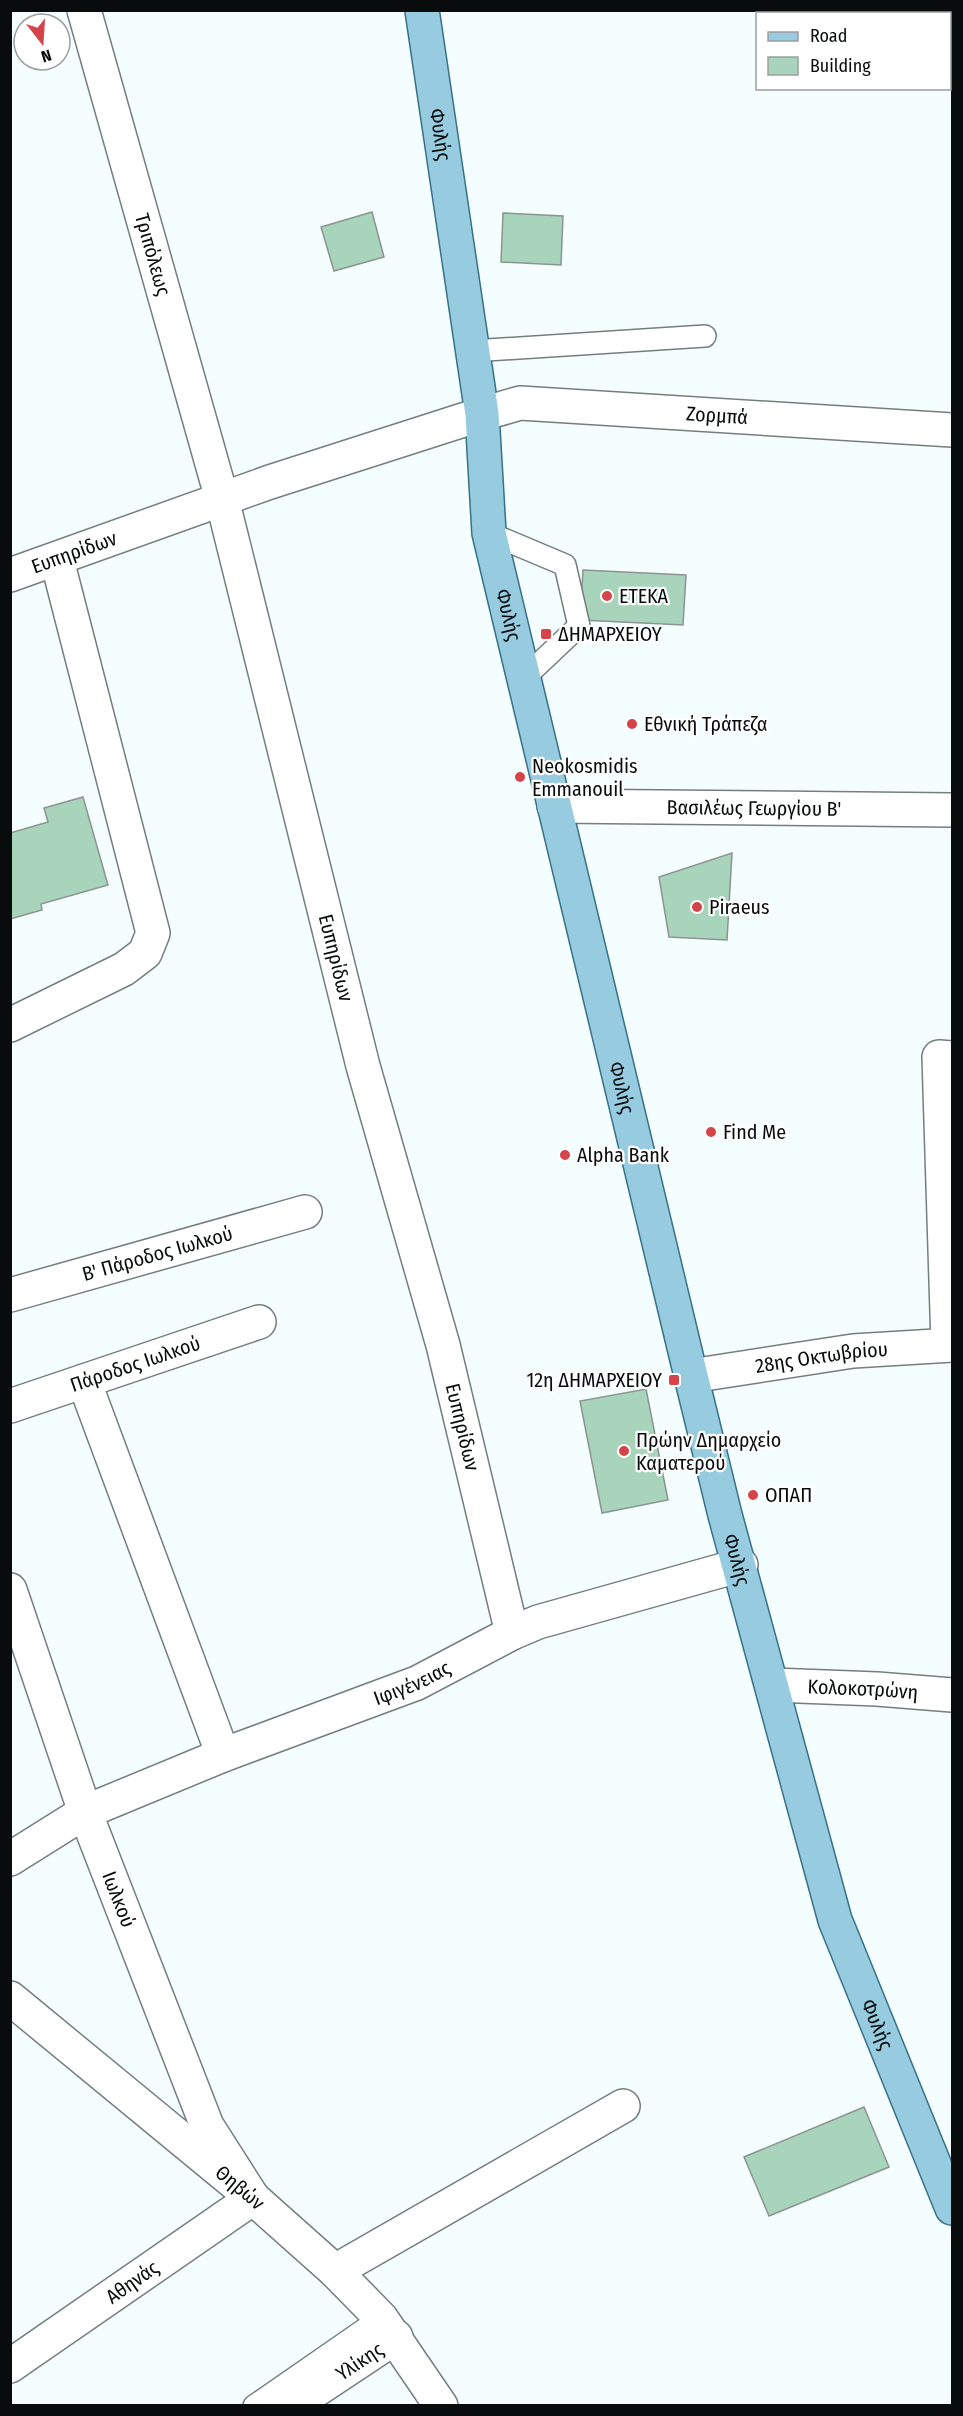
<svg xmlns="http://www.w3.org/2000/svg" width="963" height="2416" viewBox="0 0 963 2416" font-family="'Fira Sans Condensed',sans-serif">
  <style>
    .building { fill: #a8d4bb; stroke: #8c948f; stroke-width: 1.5 }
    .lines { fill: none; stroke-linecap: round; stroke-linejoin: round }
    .lane-casing { stroke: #757e7e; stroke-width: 24 }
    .street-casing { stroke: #757e7e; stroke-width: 36 }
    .secondary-casing { stroke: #757e7e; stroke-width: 36 }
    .primary-casing { stroke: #387188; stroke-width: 36 }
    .lane { stroke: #fff; stroke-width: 21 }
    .street { stroke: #fff; stroke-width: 33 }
    .secondary { stroke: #fff; stroke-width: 33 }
    .primary { stroke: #97cbe0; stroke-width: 33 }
    .poi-dot { fill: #d44448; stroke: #fff; stroke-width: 2 }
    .labels { text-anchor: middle; stroke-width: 4.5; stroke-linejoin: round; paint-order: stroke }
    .street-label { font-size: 20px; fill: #090c0c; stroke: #fff }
    .poi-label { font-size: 20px; fill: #090c0c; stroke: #fff; text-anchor: start }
  </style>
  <rect width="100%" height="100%" fill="#f4fefe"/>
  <path class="building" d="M372,212L384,257L334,271L321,227Z
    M503,213L563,216L561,265L501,262Z
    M583,570L686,575L683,625L580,620Z
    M83,797L108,885L41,904L42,910L10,919V833L48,822L44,808Z
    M732,853L727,940L669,937L659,877Z
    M646,1389L668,1500L602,1513L580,1401Z
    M864,2107L889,2167L769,2216L744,2157Z"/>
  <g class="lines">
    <g class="lane-casing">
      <path id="lane" d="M472,351L705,336
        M489,533L565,565L579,626L524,678
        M254,2406L381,2318"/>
    </g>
    <g class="street-casing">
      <g id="street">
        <path id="s1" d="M84,10L222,499L363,1066L443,1345L512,1633"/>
        <path id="s2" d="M482,414L520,403L952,430"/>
        <path id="s3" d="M554,806L952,810"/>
        <path d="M10,1025L124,969L145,953L153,933L57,560"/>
        <path id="s4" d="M10,1295L305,1212"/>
        <path d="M948,1345L939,1057L952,1058"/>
        <path id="s5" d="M691,1376L853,1351L952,1345"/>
        <path d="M84,1381L223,1755"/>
        <path id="s6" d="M10,1406L259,1322"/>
        <path id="s7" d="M10,1590L85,1812L207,2126L253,2198L10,2366"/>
        <path id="s8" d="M773,1685L877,1689L952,1695"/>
        <path id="s9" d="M10,1998L253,2198L335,2271L381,2318L441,2406"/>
        <path d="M335,2271L623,2106"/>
        <path id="s10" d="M292,2406L396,2337"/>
      </g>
    </g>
    <g class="secondary-casing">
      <g id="secondary">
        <path id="s11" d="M10,575L270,482L482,414"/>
        <path id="s12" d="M10,1859L85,1812L223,1755L417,1683L512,1633L538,1622L741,1565"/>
      </g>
    </g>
    <g class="primary-casing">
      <g id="primary">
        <path id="s13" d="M422,10L482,414L489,533L691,1376L725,1515L835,1920L952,2208"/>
      </g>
    </g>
    <use href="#lane" class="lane"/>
    <use href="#street" class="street"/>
    <use href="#secondary" class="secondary"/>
    <use href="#primary" class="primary"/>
  </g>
  <g class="poi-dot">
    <circle cx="607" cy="596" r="6"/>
    <rect x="540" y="628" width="12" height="12" rx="3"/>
    <circle cx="632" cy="724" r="6"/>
    <circle cx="520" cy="777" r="6"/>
    <circle cx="697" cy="907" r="6"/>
    <circle cx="711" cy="1132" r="6"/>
    <circle cx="565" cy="1155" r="6"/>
    <rect x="668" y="1374" width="12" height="12" rx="3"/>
    <circle cx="624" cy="1451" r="6"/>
    <circle cx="753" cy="1495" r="6"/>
  </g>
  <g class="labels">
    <g class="street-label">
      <text dy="7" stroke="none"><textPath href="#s13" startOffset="126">Φυλής</textPath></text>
      <text dy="7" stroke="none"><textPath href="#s1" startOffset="254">Τριπόλεως</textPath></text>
      <text dy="7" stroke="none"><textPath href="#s2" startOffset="237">Ζορμπά</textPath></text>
      <text dy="7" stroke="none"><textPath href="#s11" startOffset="68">Ευπηρίδων</textPath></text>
      <text dy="7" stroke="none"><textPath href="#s13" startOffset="612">Φυλής</textPath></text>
      <text dy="7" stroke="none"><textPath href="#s3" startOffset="200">Βασιλέως Γεωργίου Β'</textPath></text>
      <text dy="7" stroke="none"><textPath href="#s1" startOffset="981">Ευπηρίδων</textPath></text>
      <text dy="7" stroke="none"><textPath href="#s13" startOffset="1098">Φυλής</textPath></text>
      <text dy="7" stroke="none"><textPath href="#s4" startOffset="153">Β' Πάροδος Ιωλκού</textPath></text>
      <text dy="7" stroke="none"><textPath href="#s5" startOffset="132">28ης Οκτωβρίου</textPath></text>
      <text dy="7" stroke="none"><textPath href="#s6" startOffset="132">Πάροδος Ιωλκού</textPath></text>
      <text dy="7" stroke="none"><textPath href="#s1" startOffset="1467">Ευπηρίδων</textPath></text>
      <text dy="7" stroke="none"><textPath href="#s13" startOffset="1584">Φυλής</textPath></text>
      <text dy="7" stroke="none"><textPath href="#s12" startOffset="440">Ιφιγένειας</textPath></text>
      <text dy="7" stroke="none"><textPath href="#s8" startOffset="90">Κολοκοτρώνη</textPath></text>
      <text dy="7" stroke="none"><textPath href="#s7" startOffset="328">Ιωλκού</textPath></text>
      <text dy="7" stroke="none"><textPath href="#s13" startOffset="2070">Φυλής</textPath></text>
      <text dy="7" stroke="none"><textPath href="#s9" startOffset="298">Θηβών</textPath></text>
      <text transform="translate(132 2282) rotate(-35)" y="7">Αθηνάς</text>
      <text dy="7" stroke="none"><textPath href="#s10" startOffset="81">Υλίκης</textPath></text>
    </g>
    <g class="poi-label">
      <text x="619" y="603">ΕΤΕΚΑ</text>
      <text x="558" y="641">ΔΗΜΑΡΧΕΙΟΥ</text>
      <text x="644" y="731">Εθνική Τράπεζα</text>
      <text x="532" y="773">Neokosmidis<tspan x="532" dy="23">Emmanouil</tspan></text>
      <text x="709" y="914">Piraeus</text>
      <text x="723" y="1139">Find Me</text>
      <text x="577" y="1162">Alpha Bank</text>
      <text x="662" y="1387" text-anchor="end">12η ΔΗΜΑΡΧΕΙΟΥ</text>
      <text x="636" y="1447">Πρώην Δημαρχείο<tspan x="636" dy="23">Καματερού</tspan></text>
      <text x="765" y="1502">ΟΠΑΠ</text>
    </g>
  </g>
  <rect width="963" height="2416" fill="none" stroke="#090c0c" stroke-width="24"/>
  <rect x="756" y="12" width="195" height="78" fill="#ffffff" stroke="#9d9e9e" stroke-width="1.5"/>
  <rect x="768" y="32" width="30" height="9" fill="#97cbe0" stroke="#9d9e9e" stroke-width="1.5"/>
  <text x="810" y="42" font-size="18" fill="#090c0c">Road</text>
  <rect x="768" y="57" width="30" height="18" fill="#a8d4bb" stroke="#9d9e9e" stroke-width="1.5"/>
  <text x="810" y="72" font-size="18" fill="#090c0c">Building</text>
  <g transform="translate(42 42) rotate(163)"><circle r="28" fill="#ffffff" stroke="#9d9e9e" stroke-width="1.5"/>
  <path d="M0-4.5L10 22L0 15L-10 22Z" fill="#d44448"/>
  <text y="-9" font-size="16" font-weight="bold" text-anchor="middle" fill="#090c0c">N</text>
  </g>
</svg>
